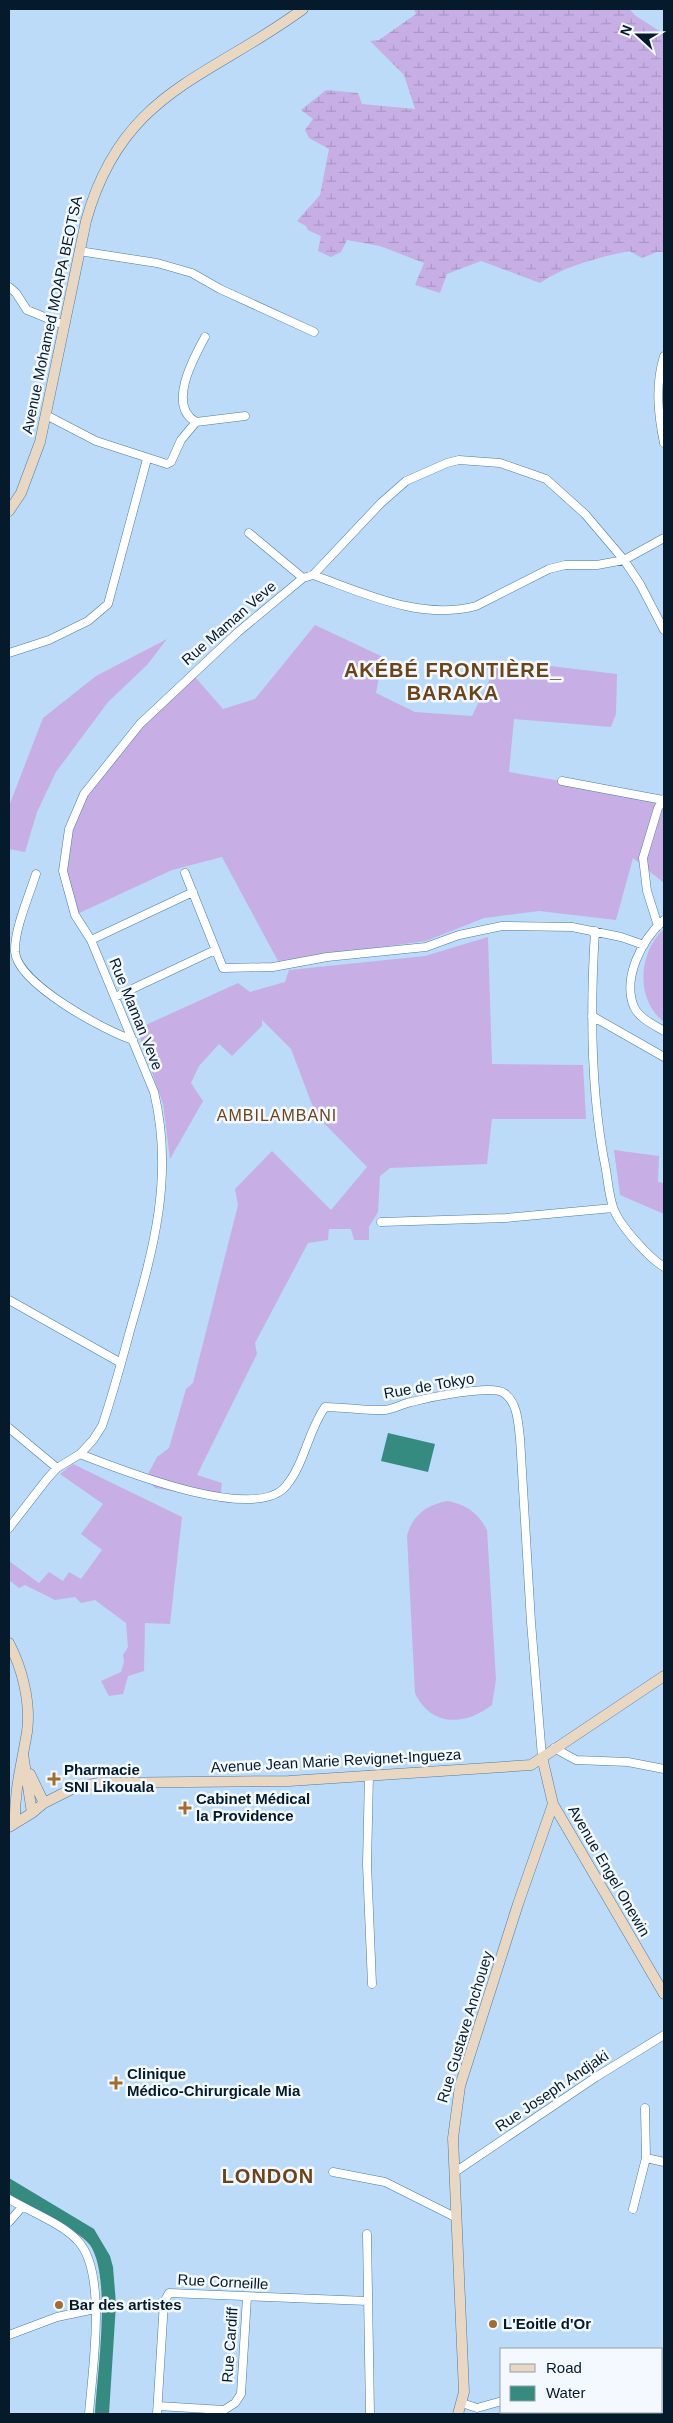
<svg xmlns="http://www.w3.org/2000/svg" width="673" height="2423" viewBox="0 0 673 2423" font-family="Helvetica,sans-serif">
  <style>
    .grass { fill: #c7afe5 }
    .wetland { fill: url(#wetland-marsh) }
    .water { fill: #368b81 }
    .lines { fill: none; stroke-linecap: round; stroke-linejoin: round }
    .street-casing { stroke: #497da9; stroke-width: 9 }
    .secondary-casing { stroke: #497da9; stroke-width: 11 }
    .street { stroke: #fff; stroke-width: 8 }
    .secondary { stroke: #ead7c2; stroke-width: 10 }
    .poi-dot { fill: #a66c2c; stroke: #f3f9fe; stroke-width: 2 }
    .labels { text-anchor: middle; stroke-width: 5; stroke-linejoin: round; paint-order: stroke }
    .street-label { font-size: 15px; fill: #051b2c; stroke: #f3f9fe }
    .poi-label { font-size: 15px; font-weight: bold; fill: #051b2c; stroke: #f3f9fe; text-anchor: start }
    .neighbourhood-label { font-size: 16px; letter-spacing: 1px; fill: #6c4418; stroke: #f3f9fe }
    .district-label { font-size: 20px; font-weight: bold; letter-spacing: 1px; fill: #6c4418; stroke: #f3f9fe }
  </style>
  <defs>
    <pattern id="wetland-marsh" width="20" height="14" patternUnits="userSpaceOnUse" patternTransform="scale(1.25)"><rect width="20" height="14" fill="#c7afe5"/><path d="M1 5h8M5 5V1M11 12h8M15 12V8" fill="none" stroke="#a996c5"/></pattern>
  </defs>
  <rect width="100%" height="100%" fill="#bbdbf8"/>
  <path class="grass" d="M315,625L383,657L376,693L415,712L472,716L499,660L617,674L616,714L611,727L514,719L509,772L664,799V883L633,858L616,920L539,911L484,918L426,941L278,961L222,857L172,870L75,915L63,871L69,829L84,794L130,736L195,677L223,709L255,699Z
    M167,639L147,665L108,702L56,772L37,812L25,852L9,849V806L43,718L96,676Z
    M664,929V1022C635,1000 638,952 664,929Z
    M488,937L492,1064L583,1065L586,1119H492L487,1164L390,1168L380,1176L378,1212L369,1227V1240H354L351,1229H329L328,1240L308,1243L255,1343L257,1354L197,1475L222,1483L220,1499L155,1488L146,1478L157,1457L169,1448L186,1389L193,1383L238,1205L235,1189L272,1151L331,1210L367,1167L316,1115L291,1049L262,1020V1026L232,1056L219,1044L199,1066L191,1083L203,1101L170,1159L163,1104L137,1029L238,983L250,992L285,982L289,970L425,956Z
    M614,1150L659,1156L658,1182L664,1183V1214L620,1195Z
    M73,1464L182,1517L170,1624L145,1623L144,1671L128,1676L123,1694L109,1696L101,1681L121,1672L124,1662L123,1655L128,1647L126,1623L95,1600L81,1603L75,1597L55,1600L25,1585L19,1588L9,1580V1561L39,1583L49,1572L63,1581L69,1572L81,1579L102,1550L81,1534L103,1504L60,1474Z
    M447,1501C465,1504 479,1513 487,1530L496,1680L492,1705C465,1726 431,1727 415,1693L407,1536C412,1515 427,1505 447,1501Z"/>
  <path class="wetland" d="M414,9H629L636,16L664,34V252H657L642,258L629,251C601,257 564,266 540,283L481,261L447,274L440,293L415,285L424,263L380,246L347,240L341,252L331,257L318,251L321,236L308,230L306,226L297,221L320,195L329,149L309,138L305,130L313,119L301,110L326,90L358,93L362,104L415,109L404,75L370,41L379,40L416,14Z"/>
  <path class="water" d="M388,1433L435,1444L428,1472L381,1461Z
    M9,2178L94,2229L110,2256L113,2267L116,2304L109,2414H95C97,2374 112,2277 90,2245C78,2229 28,2206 9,2195Z"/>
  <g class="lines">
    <g class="street-casing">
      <path id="street" d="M79,251L157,263L192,273L220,289L314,332
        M9,287L16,293L27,310L64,325
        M664,356C655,385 658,414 664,443
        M46,415L96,441L167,464L171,462L181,440L196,422L245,416
        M196,422C167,406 193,359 205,337
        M249,533L303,578
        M313,575L381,503L406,481L447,463L459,460L500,463L546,479L585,514L624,560L640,584L664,630
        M313,575C364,593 421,621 476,606L549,569L565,565H597L624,560L664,538
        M9,653L49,640L88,621L108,604L147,459
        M562,781L663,800
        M185,873L223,968L273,967L327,957L426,947L459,935L502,926L572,927L621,937L644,945
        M36,874C29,896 14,930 15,952C18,984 105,1031 133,1040
        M664,920C642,939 622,978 634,1007C639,1018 654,1025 664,1031
        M658,926L647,891L643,858L658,808L664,799
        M595,931C590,1010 590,1092 606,1170C608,1182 609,1195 613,1207C618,1224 649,1258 664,1267
        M91,940L193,892
        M115,997L215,950
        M592,1016L664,1057
        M381,1222L506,1218L613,1208
        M9,1300L121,1363
        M9,1428L57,1468
        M80,1454C119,1469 255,1524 286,1486C305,1463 308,1431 325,1407C345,1407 365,1411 385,1410C394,1409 402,1404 411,1402C427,1398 492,1384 504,1393C518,1403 518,1423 520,1438L531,1622L542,1757
        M9,1528L47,1479L57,1468L80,1454L93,1440L102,1426C113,1394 122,1360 131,1327C154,1248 174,1175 154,1092L91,940L75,915L63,871L69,829L84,794L140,724L238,632L303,578L313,575
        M554,1748L576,1760L628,1762L664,1769
        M369,1775L367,1864L372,1984
        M645,2108L646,2158L664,2162
        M333,2172L385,2182L457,2218
        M455,2172L596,2077L664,2035
        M9,2199C29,2211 63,2224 78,2241C108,2273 92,2372 89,2414
        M633,2209L646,2158
        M9,2222L22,2207
        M367,2234L370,2414
        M9,2335L57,2317L95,2309
        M462,2403L477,2408L502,2401
        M158,2406L224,2410L235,2403L241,2394L247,2297
        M157,2414L164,2302L169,2293L368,2301"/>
    </g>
    <g class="secondary-casing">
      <path id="secondary" d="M9,511L21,493L40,442L86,221C122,91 208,79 303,9
        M9,1643C22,1668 31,1702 27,1732C22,1763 14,1791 15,1823
        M23,1754L32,1813
        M542,1757L553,1804L664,1994
        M30,1774L44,1803
        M9,1827L32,1813L44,1803L76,1787L99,1783L289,1781L531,1765L664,1676
        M458,2414L464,2392L453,2138L460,2086L518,1904L553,1804"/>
    </g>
    <use href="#street" class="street"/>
    <use href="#secondary" class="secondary"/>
  </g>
  <g class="poi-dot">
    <path d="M51.5 1771.5h5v5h5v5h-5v5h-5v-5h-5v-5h5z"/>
    <path d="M182.5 1800.5h5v5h5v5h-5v5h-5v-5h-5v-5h5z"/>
    <path d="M113.5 2075.5h5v5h5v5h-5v5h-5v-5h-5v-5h5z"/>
    <circle cx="59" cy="2305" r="5"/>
    <circle cx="493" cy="2324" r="5"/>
  </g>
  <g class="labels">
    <g class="street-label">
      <text transform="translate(52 315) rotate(-78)" y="5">Avenue Mohamed MOAPA BEOTSA</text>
      <text transform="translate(229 623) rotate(-41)" y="5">Rue Maman Veve</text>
      <text transform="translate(136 1014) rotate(68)" y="5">Rue Maman Veve</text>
      <text transform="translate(429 1386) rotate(-10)" y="5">Rue de Tokyo</text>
      <text transform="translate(336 1761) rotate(-3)" y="5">Avenue Jean Marie Revignet-Ingueza</text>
      <text transform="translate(609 1871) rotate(60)" y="5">Avenue Engel Onewin</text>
      <text transform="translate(465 2027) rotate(-73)" y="5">Rue Gustave Anchouey</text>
      <text transform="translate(552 2091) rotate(-34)" y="5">Rue Joseph Andjaki</text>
      <text transform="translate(223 2282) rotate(3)" y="5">Rue Corneille</text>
      <text transform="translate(230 2345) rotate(-86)" y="5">Rue Cardiff</text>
    </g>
    <g class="poi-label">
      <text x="64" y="1775">Pharmacie<tspan x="64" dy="17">SNI Likouala</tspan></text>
      <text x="196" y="1804">Cabinet Médical<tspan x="196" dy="17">la Providence</tspan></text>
      <text x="127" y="2079">Clinique<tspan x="127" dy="17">Médico-Chirurgicale Mia</tspan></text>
      <text x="69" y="2310">Bar des artistes</text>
      <text x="503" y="2329">L'Eoitle d'Or</text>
    </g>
    <g class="neighbourhood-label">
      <text x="277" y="1121">AMBILAMBANI</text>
    </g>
    <g class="district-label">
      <text x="453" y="677">AKÉBÉ FRONTIÈRE_<tspan x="453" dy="23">BARAKA</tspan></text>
      <text x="268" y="2183">LONDON</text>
    </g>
  </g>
  <rect width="673" height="2423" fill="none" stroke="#051b2c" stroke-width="20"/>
  <rect x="500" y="2348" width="162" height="65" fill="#f3f9fe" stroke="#94a0aa"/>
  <rect x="510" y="2364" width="25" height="8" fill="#ead7c2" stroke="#94a0aa"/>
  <text x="546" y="2373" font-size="15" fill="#051b2c">Road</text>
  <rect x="510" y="2386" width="25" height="15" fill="#368b81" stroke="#94a0aa"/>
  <text x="546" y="2398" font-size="15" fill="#051b2c">Water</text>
  <g transform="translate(638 35) rotate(291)" stroke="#f3f9fe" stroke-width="4" paint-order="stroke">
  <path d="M0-4L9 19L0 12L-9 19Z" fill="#051b2c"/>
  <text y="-8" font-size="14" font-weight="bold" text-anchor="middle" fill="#051b2c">N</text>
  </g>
</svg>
